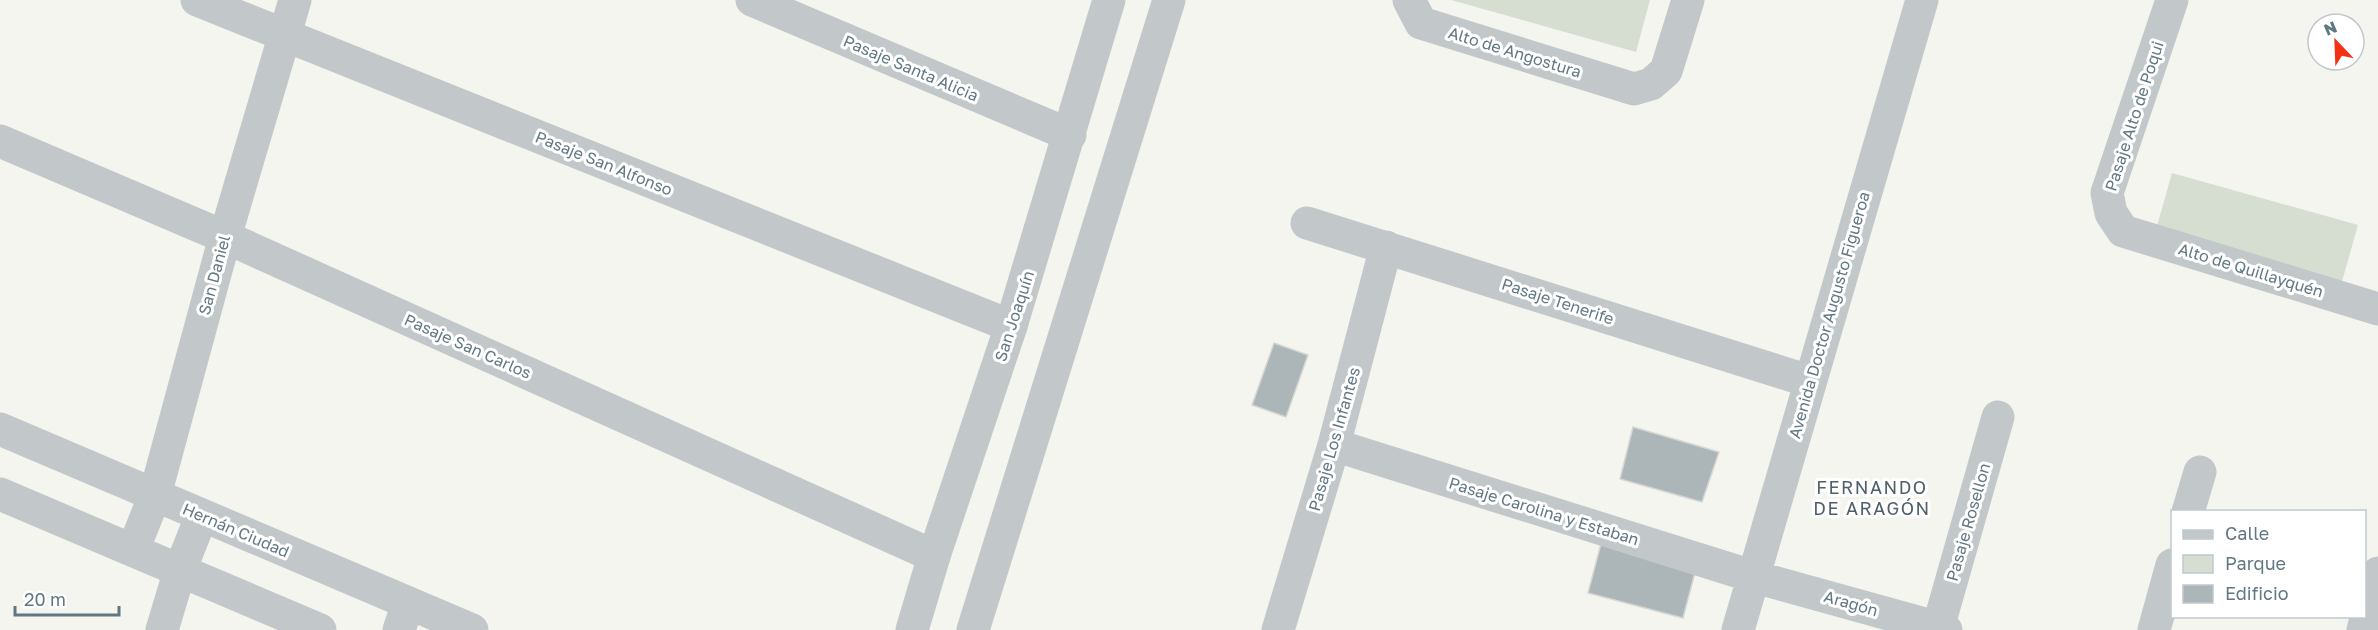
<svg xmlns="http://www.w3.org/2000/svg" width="2378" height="630" viewBox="0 0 2378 630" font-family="'Golos Text',sans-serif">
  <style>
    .green { fill: #d6ddd1 }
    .building { fill: #acb6b9; stroke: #d6d6d3; stroke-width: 1.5 }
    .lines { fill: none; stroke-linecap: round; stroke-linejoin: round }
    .minor { stroke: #c2c7c9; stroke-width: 33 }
    .tertiary { stroke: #c2c7c9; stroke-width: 33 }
    .labels { text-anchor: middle; stroke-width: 6; stroke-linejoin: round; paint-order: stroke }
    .street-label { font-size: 16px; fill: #617884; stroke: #fff }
    .neighbourhood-label { font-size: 18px; letter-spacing: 1.5px; fill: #506069; stroke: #fff }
  </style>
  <rect width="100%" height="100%" fill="#f5f5f0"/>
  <path class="green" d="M1451,0H1650L1636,52Z
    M2172,173L2358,225L2341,285L2155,233Z"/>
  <path class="building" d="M1274,343L1308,355L1286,417L1252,405Z
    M1633,427L1719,452L1702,502L1620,479Z
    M1603,536L1698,561L1683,618L1588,593Z"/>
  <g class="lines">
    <path class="minor" d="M197,0L1011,326
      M752,0L1070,135
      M1409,0L1421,23L1634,89L1651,84L1666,71L1688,0
      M2172,0L2107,193L2111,213L2123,231L2378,309
      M0,141L225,237L934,556
      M1307,223L1809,381
      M0,429L472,630
      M1334,445L1755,577L1946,630
      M0,494L320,630
      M2188,512L2200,472
      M133,550L155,495L225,237L295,0
      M1938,628L1998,417
      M162,630L180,570L202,515
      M399,630L408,603
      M1278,630L1334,445L1386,247
      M1738,630L1922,0
      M2154,630L2172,565
      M2363,630L2378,573"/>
    <path class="tertiary" d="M912,630L934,556L1011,326L1109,0
      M973,630L1169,0"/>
  </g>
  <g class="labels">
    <g class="street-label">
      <text transform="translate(1515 52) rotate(17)" y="6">Alto de Angostura</text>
      <text transform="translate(911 68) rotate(23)" y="6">Pasaje Santa Alicia</text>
      <text transform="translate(2134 116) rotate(-72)" y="6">Pasaje Alto de Poqui</text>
      <text transform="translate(604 163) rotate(22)" y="6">Pasaje San Alfonso</text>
      <text transform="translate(2251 270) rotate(17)" y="6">Alto de Quillayquén</text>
      <text transform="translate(214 275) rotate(-75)" y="6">San Daniel</text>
      <text transform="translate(1558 301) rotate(18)" y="6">Pasaje Tenerife</text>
      <text transform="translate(1829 315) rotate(-74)" y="6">Avenida Doctor Augusto Figueroa</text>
      <text transform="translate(1014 316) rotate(-72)" y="6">San Joaquín</text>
      <text transform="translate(468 346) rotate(24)" y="6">Pasaje San Carlos</text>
      <text transform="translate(1334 439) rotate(-74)" y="6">Pasaje Los Infantes</text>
      <text transform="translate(1544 511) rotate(17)" y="6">Pasaje Carolina y Estaban</text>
      <text transform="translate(1968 522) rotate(-74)" y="6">Pasaje Rosellon</text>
      <text transform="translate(236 530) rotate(23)" y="6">Hernán Ciudad</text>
      <text transform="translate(1851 603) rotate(16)" y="6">Aragón</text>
    </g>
    <g class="neighbourhood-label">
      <text x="1872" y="494">FERNANDO<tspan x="1872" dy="21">DE ARAGÓN</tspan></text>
    </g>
  </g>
  <rect x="2171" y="510" width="195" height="108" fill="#ffffff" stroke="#c0c9ce" stroke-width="1.5"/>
  <rect x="2183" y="530" width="30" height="9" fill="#c2c7c9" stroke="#c0c9ce" stroke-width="1.5"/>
  <text x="2225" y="540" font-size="18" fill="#617884">Calle</text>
  <rect x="2183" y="555" width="30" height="18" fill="#d6ddd1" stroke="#c0c9ce" stroke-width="1.5"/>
  <text x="2225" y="570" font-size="18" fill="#617884">Parque</text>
  <rect x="2183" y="585" width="30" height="18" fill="#acb6b9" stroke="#c0c9ce" stroke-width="1.5"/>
  <text x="2225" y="600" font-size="18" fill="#617884">Edificio</text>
  <g transform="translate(2336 42) rotate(337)"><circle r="28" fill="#ffffff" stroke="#c0c9ce" stroke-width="1.5"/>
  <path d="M0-4.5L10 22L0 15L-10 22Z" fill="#f33113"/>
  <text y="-9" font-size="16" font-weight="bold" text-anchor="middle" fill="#617884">N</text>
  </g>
  <path d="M15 606v9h104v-9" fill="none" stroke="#617884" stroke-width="3"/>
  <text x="24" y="606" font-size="18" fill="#617884" stroke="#ffffff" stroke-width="4.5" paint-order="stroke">20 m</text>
</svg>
